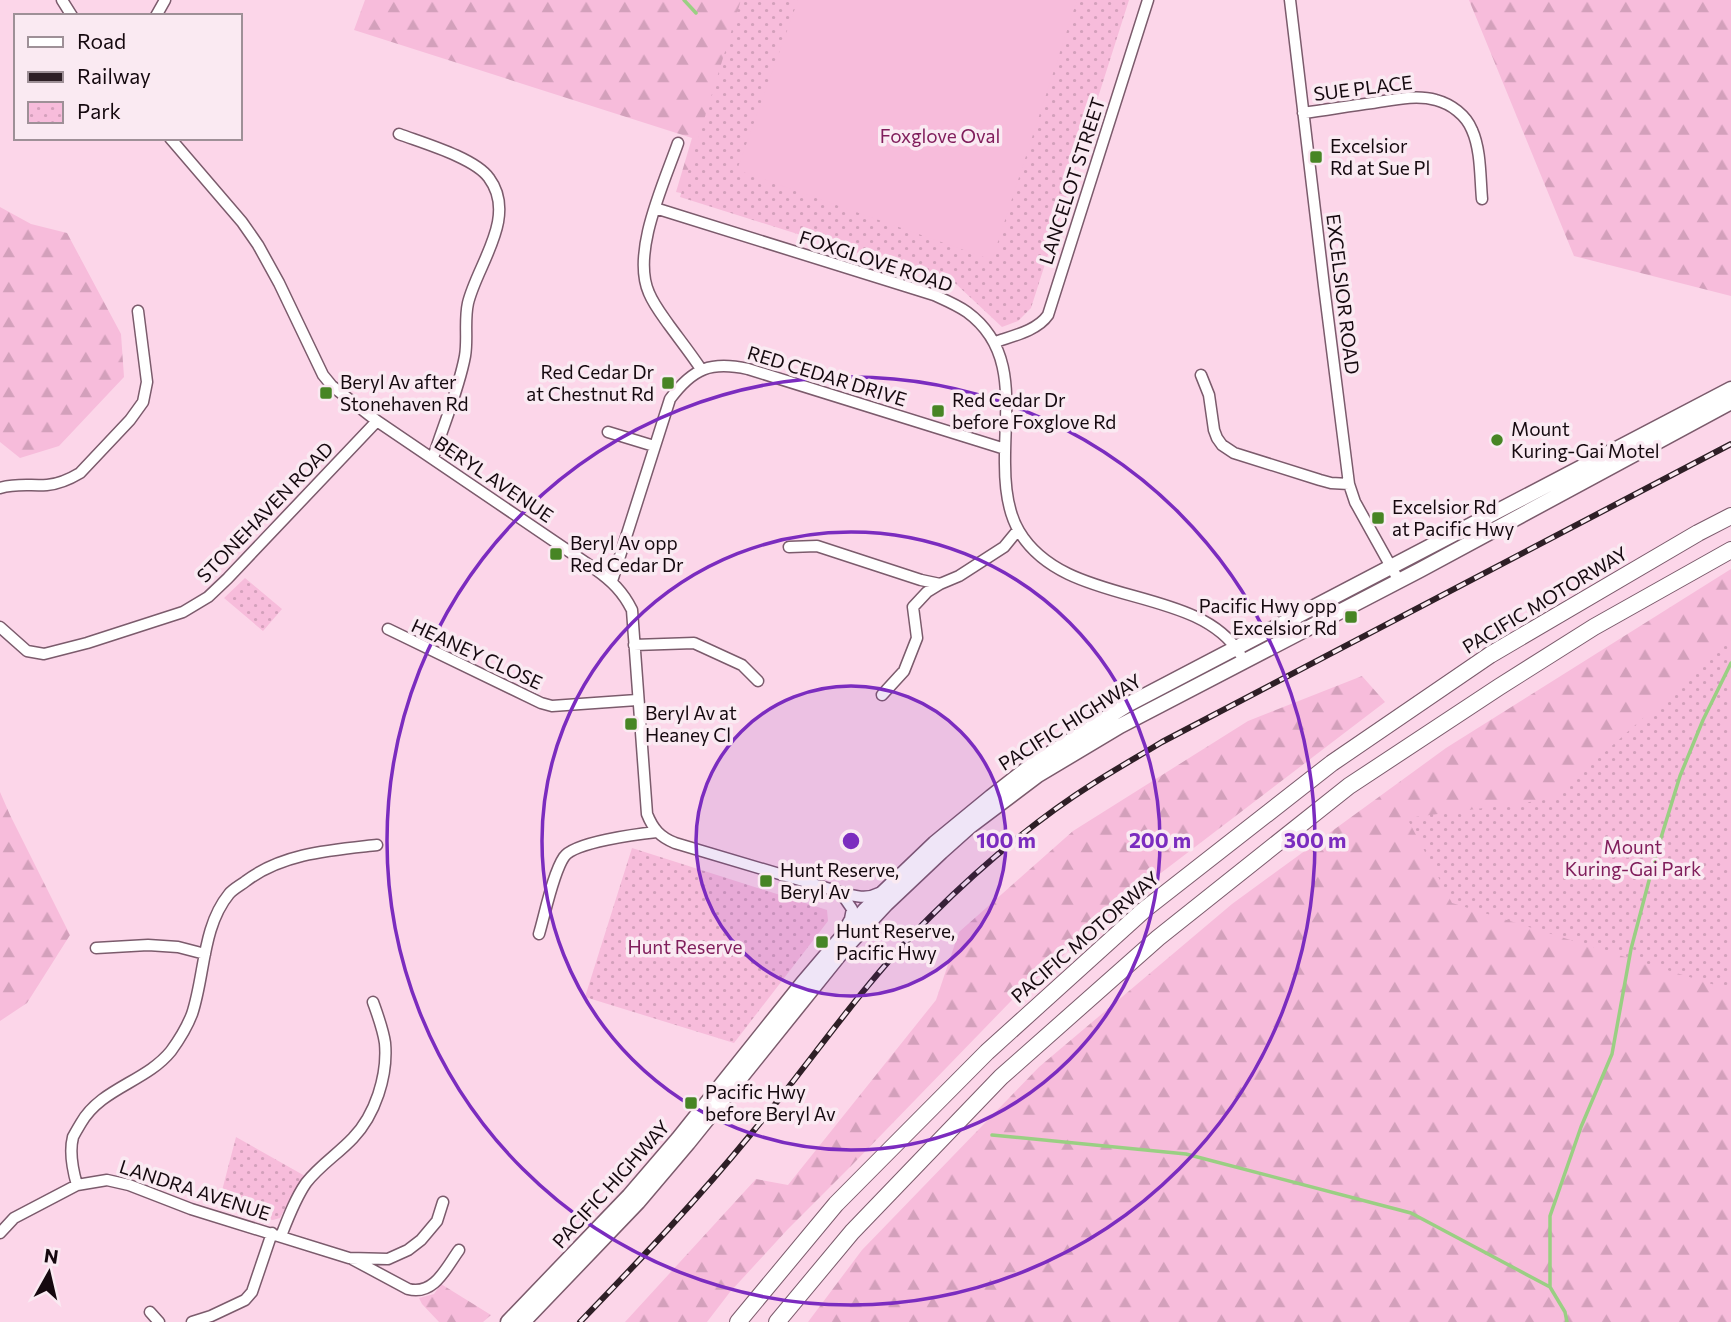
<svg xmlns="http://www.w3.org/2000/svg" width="1731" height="1322" viewBox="0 0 1731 1322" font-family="Commissioner,sans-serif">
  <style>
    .forest { fill: url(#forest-firs) }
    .park { fill: url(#park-dots) }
    .pitch { fill: #f7bcdb }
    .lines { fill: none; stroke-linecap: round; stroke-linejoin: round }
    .stream { stroke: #9acf83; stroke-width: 3.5 }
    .minor-casing { stroke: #7b5b6c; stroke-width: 13 }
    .major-casing { stroke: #7b5b6c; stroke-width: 17 }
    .highway-casing { stroke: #7b5b6c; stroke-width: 18 }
    .minor { stroke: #fff; stroke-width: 10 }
    .major { stroke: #fff; stroke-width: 14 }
    .highway { stroke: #fff; stroke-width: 16 }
    .rail-casing { stroke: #2e1f26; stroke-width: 6 }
    .rail { stroke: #faeaf2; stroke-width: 3.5; stroke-dasharray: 10; stroke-linecap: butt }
    .ring { fill: none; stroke: #7b2cbf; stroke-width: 3.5 }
    .poi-dot { fill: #478524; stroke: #faeaf2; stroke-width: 2.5 }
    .labels { text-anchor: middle; stroke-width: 7; stroke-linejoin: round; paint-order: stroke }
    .street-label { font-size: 19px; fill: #15090f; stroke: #faeaf2 }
    .park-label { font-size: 19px; fill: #801e5c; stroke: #faeaf2 }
    .poi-label { font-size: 19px; fill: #15090f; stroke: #faeaf2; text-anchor: start }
    .centre { fill: #7b2cbf; stroke: #faeaf2; stroke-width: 3.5 }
    .ring-label { font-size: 21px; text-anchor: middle; font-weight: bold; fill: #7b2cbf; stroke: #faeaf2; stroke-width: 7; stroke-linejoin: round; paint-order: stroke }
  </style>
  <defs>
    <pattern id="forest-firs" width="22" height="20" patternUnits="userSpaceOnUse" patternTransform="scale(1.75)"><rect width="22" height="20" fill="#f7bcdb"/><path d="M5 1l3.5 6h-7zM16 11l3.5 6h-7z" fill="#d3a0bb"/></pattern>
    <pattern id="park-dots" width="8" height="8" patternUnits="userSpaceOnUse" patternTransform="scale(1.75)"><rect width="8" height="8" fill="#f7bcdb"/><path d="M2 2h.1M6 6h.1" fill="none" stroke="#d3a0bb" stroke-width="1.8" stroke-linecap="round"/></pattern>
  </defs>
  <rect width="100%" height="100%" fill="#fcd6e9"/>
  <path class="forest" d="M365,0H783L708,199L676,192L692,138L354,30Z
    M1469,0H1731V296L1574,256Z
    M0,207L31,224L67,233L121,334L124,377L59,446L20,458L0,442Z
    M1731,569V1322H808L862,1250L1039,1067L1232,904L1446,748Z
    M1362,676L1385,702L1136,892L1012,1000L853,1164L787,1230L730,1292L707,1322H625L756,1179L788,1185L936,1000L959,932L1073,831L1248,721Z
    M0,792L10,815L70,935L27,1003L0,1021Z
    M441,1284L491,1315L483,1322H439L422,1304L419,1298L434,1294Z"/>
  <path class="park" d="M741,0H1129L1031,308L1018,321L1002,327L956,284L680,197Z
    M245,578L282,609L263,631L224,598Z
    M1731,640V990L1452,903L1407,818L1552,799Z
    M632,848L827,910L828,921L734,1043L585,997Z
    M236,1137L305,1176L295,1190L280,1218L273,1220L266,1219L218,1206Z"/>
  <path class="pitch" d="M798,0H1077L992,260L737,170Z"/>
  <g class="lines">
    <path class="stream" d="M684,0L696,13
      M992,1135L1186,1154L1411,1213L1550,1287L1565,1312L1567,1322
      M1550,1287V1216L1581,1127L1612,1054L1631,949L1656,854L1680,776L1703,720L1731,663"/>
    <g class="minor-casing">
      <path id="minor" d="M62,0L72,16
        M1290,0L1324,286L1349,484L1355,502L1399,581
        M156,16L165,0
        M1303,113C1326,110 1349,106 1372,103C1392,100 1416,94 1436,100C1451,104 1466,115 1472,130C1481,150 1480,177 1482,199
        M399,134C423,143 475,158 489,178C518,217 477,265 468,303C464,321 468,339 465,356C459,389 443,426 433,458
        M170,138L242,222L258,245L279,283L323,375L332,386L377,421L595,569C612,581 623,592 632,610L647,814C653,829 660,837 675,843L840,892C854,896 866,900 879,893
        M678,143C664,183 631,253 649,293C654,305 662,315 669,325C680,340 691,354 701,369
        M655,208L934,295C945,300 957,305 967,312C1019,350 1004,409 1005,464C1005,486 1007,511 1019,531C1065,609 1196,583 1240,654
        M995,342C1012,336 1037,331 1048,315L1148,0
        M1201,375L1209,395L1214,430L1217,438L1222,445L1234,453L1320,480L1331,483L1349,484
        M608,432L654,446
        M0,488C16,483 31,486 47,485C59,484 70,479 80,473L130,420L143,402L147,382L138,311
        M789,547L817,546L921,580L940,584L959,576L1004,547L1018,530
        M612,581L670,399C693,368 711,361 748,369L1005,449
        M0,627L27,651L44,654L87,643L183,612L208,597L228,578L377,421
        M388,629L541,703L552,706L637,700
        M634,645L694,643L742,665L758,681
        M882,695L904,671L917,638L913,607L927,592L940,584
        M841,893L852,909L850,919L845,928
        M539,934C545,914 553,873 564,857C574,842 638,834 657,832
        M96,948L148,945L178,947L205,954
        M77,1185C73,1171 69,1152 73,1137C75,1133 78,1128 81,1123C101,1088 146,1082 171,1051C179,1040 187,1027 192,1014C205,975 202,927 229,894C233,889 241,885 246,881C283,853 332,850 377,845
        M0,1233L14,1218L77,1185L107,1180L129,1185L191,1209L349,1258L388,1259L408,1250L421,1240L437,1221L443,1202
        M281,1236C288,1218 295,1199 306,1183C320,1165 338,1154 353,1138C375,1115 388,1076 385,1043C383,1029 378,1016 373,1002
        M352,1259L408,1289C434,1296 446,1268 459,1250
        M150,1312L159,1322
        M192,1322L211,1316L245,1300L252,1292L272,1233"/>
    </g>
    <g class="major-casing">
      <path id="major" d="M508,1322L629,1196L678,1139L802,984L865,910L935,843L991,797L1032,765L1127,705L1731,389
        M523,1322L638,1202L688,1143L844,949L886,904L941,852L969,827L1038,775L1120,726L1420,570L1731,402"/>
    </g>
    <g class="highway-casing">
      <path id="highway" d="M738,1322L836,1204L987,1052L1144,910L1332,763L1490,655L1698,533L1731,516
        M777,1322L852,1232L1001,1077L1158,938L1349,786L1499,687L1594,627L1731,550"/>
    </g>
    <use href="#minor" class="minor"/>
    <use href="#major" class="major"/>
    <use href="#highway" class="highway"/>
    <g class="rail-casing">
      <path id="rail" d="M580,1322C639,1261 697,1200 751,1134C811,1062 863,983 930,917C980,867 1034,821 1094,783C1116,769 1139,756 1162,742L1731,444"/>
    </g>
    <use href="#rail" class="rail"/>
  </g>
  <circle cx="851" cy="841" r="155" fill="#7b2cbf" fill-opacity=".12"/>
  <g class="ring">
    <circle cx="851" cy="841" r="155"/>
    <circle cx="851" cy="841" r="309"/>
    <circle cx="851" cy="841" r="464"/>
  </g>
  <g class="poi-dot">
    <rect x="1309" y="150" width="14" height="14" rx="3.5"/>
    <rect x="661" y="376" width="14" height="14" rx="3.5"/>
    <rect x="319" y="386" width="14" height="14" rx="3.5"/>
    <rect x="931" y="404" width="14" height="14" rx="3.5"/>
    <circle cx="1497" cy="440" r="7"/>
    <rect x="1371" y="511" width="14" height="14" rx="3.5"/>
    <rect x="549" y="547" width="14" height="14" rx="3.5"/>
    <rect x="1344" y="610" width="14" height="14" rx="3.5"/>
    <rect x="624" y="717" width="14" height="14" rx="3.5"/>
    <rect x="759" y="874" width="14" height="14" rx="3.5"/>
    <rect x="815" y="935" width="14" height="14" rx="3.5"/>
    <rect x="684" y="1096" width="14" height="14" rx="3.5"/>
  </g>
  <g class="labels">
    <g class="street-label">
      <text transform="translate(1363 88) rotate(-7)" y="7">SUE PLACE</text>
      <text transform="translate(1072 181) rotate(-72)" y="7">LANCELOT STREET</text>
      <text transform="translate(876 261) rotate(18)" y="7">FOXGLOVE ROAD</text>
      <text transform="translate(1343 294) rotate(83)" y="7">EXCELSIOR ROAD</text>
      <text transform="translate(827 376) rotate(17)" y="7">RED CEDAR DRIVE</text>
      <text transform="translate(494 479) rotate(34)" y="7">BERYL AVENUE</text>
      <text transform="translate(265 512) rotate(-46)" y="7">STONEHAVEN ROAD</text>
      <text transform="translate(1545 600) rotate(-31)" y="7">PACIFIC MOTORWAY</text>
      <text transform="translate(477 654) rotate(25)" y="7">HEANEY CLOSE</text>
      <text transform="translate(1070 722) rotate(-32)" y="7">PACIFIC HIGHWAY</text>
      <text transform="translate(1085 937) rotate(-41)" y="7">PACIFIC MOTORWAY</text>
      <text transform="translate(611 1184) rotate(-48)" y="7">PACIFIC HIGHWAY</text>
      <text transform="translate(195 1190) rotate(18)" y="7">LANDRA AVENUE</text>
    </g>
    <g class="park-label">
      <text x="940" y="143">Foxglove Oval</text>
      <text x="1633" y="854">Mount<tspan x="1633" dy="22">Kuring-Gai Park</tspan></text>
      <text x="685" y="954">Hunt Reserve</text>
    </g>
    <g class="poi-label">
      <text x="1330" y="153">Excelsior<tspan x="1330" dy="22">Rd at Sue Pl</tspan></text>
      <text x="654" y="379" text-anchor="end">Red Cedar Dr<tspan x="654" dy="22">at Chestnut Rd</tspan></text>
      <text x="340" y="389">Beryl Av after<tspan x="340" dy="22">Stonehaven Rd</tspan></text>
      <text x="952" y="407">Red Cedar Dr<tspan x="952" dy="22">before Foxglove Rd</tspan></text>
      <text x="1511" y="436">Mount<tspan x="1511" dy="22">Kuring-Gai Motel</tspan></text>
      <text x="1392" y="514">Excelsior Rd<tspan x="1392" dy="22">at Pacific Hwy</tspan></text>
      <text x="570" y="550">Beryl Av opp<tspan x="570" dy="22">Red Cedar Dr</tspan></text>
      <text x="1337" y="613" text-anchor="end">Pacific Hwy opp<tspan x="1337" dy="22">Excelsior Rd</tspan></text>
      <text x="645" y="720">Beryl Av at<tspan x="645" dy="22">Heaney Cl</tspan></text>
      <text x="780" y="877">Hunt Reserve,<tspan x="780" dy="22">Beryl Av</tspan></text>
      <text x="836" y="938">Hunt Reserve,<tspan x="836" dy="22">Pacific Hwy</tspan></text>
      <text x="705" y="1099">Pacific Hwy<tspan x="705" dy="22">before Beryl Av</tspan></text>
    </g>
  </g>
  <circle cx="851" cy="841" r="10" class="centre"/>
  <g class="ring-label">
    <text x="1006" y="848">100 m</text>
    <text x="1160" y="848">200 m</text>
    <text x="1315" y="848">300 m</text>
  </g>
  <rect x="14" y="14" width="228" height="126" fill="#faeaf2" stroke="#9e9097" stroke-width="2"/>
  <rect x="28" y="37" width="35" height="10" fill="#ffffff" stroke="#9e9097" stroke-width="2"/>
  <text x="77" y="49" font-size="21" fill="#15090f">Road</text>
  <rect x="28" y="72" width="35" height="10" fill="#2e1f26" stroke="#9e9097" stroke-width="2"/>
  <text x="77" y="84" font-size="21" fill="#15090f">Railway</text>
  <rect x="28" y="102" width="35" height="21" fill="url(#park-dots)" stroke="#9e9097" stroke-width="2"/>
  <text x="77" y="119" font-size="21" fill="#15090f">Park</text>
  <g transform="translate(49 1273) rotate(8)" stroke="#faeaf2" stroke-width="5" paint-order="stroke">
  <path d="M0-5L12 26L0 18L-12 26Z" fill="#15090f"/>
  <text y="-10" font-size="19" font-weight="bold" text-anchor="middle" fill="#15090f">N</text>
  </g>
</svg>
